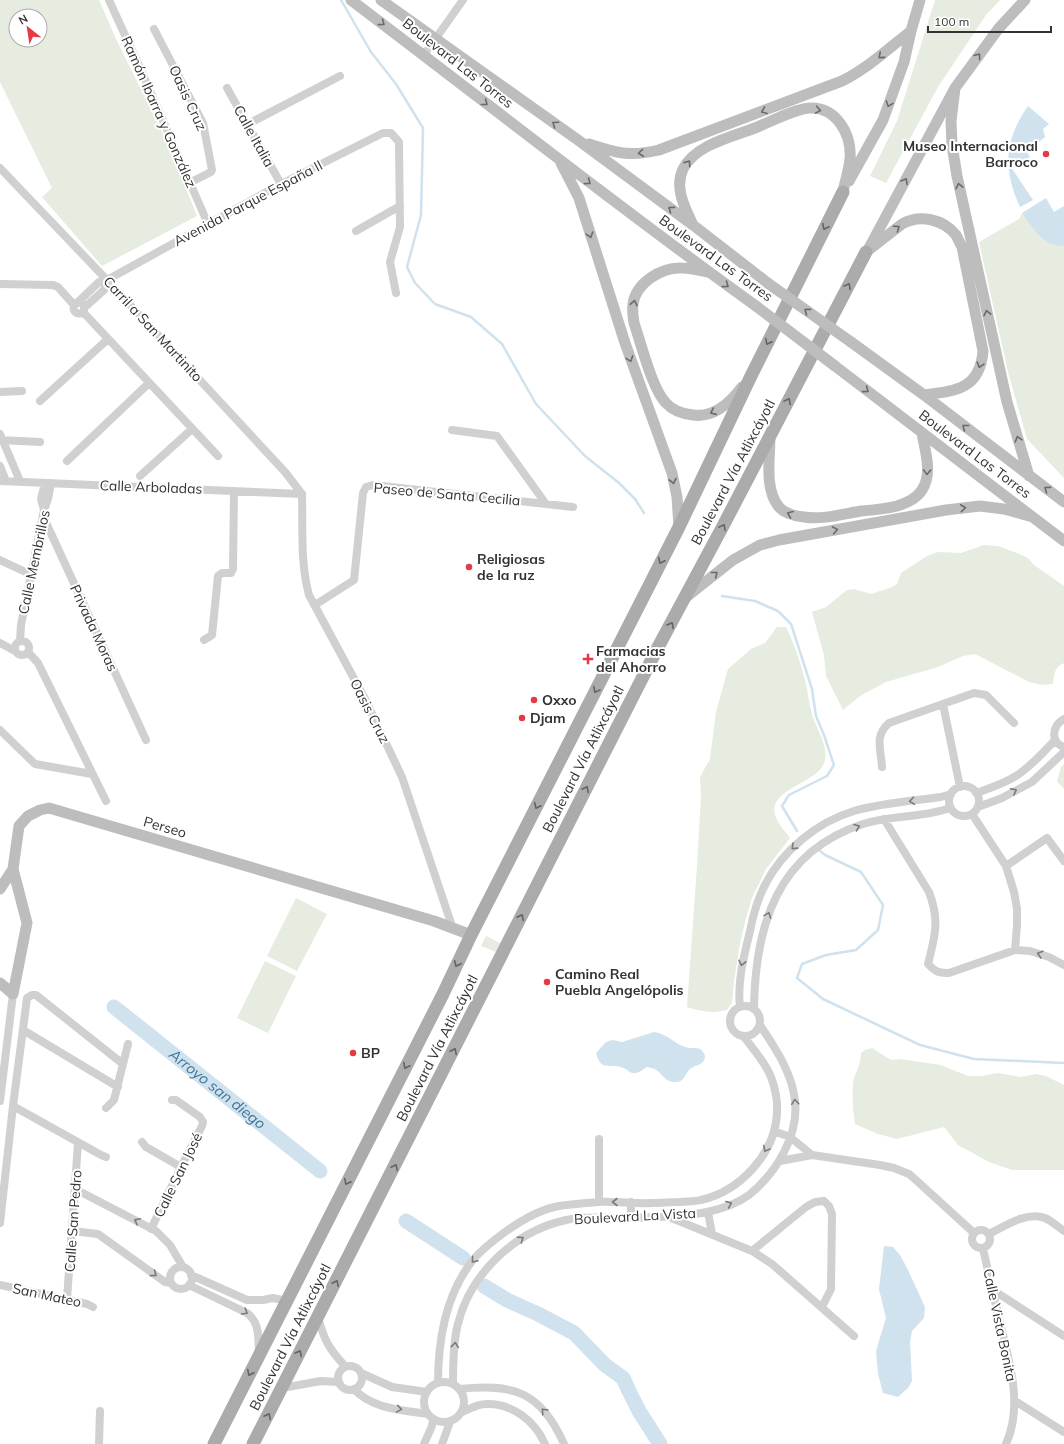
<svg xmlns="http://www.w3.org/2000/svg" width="1064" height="1444" viewBox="0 0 1064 1444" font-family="Mulish,sans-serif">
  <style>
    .green { fill: #e6ecdf; fill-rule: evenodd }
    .water { fill: #cfe2ee }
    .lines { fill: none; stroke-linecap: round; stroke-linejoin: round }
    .stream { stroke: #cfe2ee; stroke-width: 2.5 }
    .river { stroke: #cfe2ee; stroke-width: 15 }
    .street { stroke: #d0d0d0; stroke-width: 8 }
    .secondary { stroke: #bdbdbd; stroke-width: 11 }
    .primary { stroke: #ababab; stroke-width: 13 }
    .secondary-bridge { stroke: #bdbdbd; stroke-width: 11 }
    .oneway { stroke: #6a6a6a }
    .oneway2 { stroke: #636363 }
    .oneway3 { stroke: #7a7a7a }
    .poi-dot { fill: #e63946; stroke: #fff; stroke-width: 1.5 }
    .labels { text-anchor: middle; stroke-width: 4; stroke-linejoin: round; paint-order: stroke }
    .street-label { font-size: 14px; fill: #333; stroke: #fff }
    .poi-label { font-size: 14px; font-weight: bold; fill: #333; stroke: #fff; text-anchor: start }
    .water-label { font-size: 15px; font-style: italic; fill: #3f7597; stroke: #fff }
  </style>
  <rect width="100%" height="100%" fill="#fff"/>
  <path class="green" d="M0,0H99L116,39L169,146L197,216L102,266L42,197L52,188L0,82ZM16,16H40V40H16Z
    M935,0H1000L986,15L938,87L886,183L870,176L897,121Z
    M1022,213L1034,230L1059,246H1064V478L1027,439L1008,372L979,242L1019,219Z
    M984,545L998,546L1019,554L1028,558L1034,565L1064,586V663C1054,667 1054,675 1053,684L1042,685L1029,682L975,654L963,656L938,667L886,682L860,696L843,710L826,676L824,655L812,612L826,607L847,590L854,589L871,594L892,587L897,584L901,573L927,556L938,552L961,553Z
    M777,627H786C795,645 801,665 806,684C808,694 809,704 812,714C816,729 828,744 825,760C821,784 764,788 776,818C779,825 786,832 790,838L766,869L752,898L746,918L740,943L734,981L732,1003L727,1010C712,1014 701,1011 687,1007L697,866L701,797L700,777L710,759L716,712L728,669L751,649L765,643Z
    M1064,764V789L1057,781L1061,767Z
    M296,898L327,914L297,971L267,956Z
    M486,936L500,943L496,952L481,946Z
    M265,961L296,976L268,1033L237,1018Z
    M872,1048L891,1060L900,1059L941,1065L968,1076H981L998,1073L1021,1077L1036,1074L1046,1076L1064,1085V1170H1012L989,1162L958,1145L944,1127L897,1139L878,1134L855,1124C853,1110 852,1096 853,1083C855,1071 861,1066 861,1053L865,1050Z"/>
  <path class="water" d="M1028,106L1049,124L1043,129L1045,137L1027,152L1030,157L1011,167L1033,200L1020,207C1003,170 1004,140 1028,106Z
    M1046,198L1054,212L1064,206V246C1044,247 1032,228 1022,213Z
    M654,1032C668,1034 673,1043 685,1047C690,1049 696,1047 700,1049C703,1051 705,1054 705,1057C704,1066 693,1065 689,1070C683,1077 684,1083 673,1082C664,1081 663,1074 656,1070C654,1068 650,1068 647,1067C643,1069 640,1073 635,1073C630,1074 628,1070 624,1068C610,1062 601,1073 596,1053L606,1042L609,1041L613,1040L622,1042Z
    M884,1246L893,1247L900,1255L908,1270L925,1307L924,1318L912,1331L910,1342L912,1381L908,1388L898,1397L883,1393L878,1374L876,1351L886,1318L879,1289Z"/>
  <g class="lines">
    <path class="stream" d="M341,0L371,52L396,84L423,128L421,215L407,267L415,283L435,304L471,317L502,344L536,404L585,456L619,483L635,499L644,513
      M722,596L755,601L778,611L791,624L812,689L816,716L824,735L834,765L827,776L789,795L782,806L797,831
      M819,850L825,855L861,872L883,905L878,930L856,950L826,955L802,964L797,978L823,999L920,1045L974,1059L1064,1063"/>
    <g class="river">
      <path id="s1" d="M114,1007L320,1171"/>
      <path d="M406,1221L463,1258"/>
      <path d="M484,1286L507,1300L538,1314L574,1333L605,1365L623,1378L629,1391L639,1411L660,1444"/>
    </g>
    <path class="street" d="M109,0L140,68L208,224
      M154,29L203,123L212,170L211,172L191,182
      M424,55L463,0
      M227,88L281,184
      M248,124L340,76
      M0,168L107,280L285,472L302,494
      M356,231L400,206
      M0,284L53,285L58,287L74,305
      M73.5 308a5.5 5.5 0 1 1 11 0a5.5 5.5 0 1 1-11 0Z
      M77,303L99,282L107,280L281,184L383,133H391L399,142L400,227L390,262L396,293
      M84,308L104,290L107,280
      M83,312L218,456
      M0,392L22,391
      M40,401L108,339
      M452,430L497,436L546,504
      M0,434L20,481
      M0,440L40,442
      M67,461L149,383
      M0,466L6,481
      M140,476L192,429
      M0,481L302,494
      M302,494C303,527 300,562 309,595L365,699L402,777L453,929
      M44,510L41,499L45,483
      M43,516L146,740
      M0,560L32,575
      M315,605L354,580L363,493L366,487L373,485L573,507
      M204,640L212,635L218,576L222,573H231L233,569L234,491
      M20,641L21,625L44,510L48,499L51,483
      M15 648a7 7 0 1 1 14 0a7 7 0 1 1-14 0Z
      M0,643L15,651
      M28,652L38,663L106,801
      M943,704L960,787
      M1064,719C1053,725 1049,742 1064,747
      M0,730L35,764L92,774
      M882,767C881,749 874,736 889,723L974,693L986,695L1014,723
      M949 801a15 15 0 1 1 30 0a15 15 0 1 1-30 0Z
      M976,793C990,788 1006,783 1019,774C1033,764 1044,752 1055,740
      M978,807L1002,798L1032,782L1064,752
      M972,814L1006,866L1014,892L1017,909V925L1015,950
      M884,819L929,892C940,921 935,936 928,964C936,972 938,973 949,973L1015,950L1030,951L1049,957L1064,965
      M1006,866L1047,838L1064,861
      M730 1021a15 15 0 1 1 30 0a15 15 0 1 1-30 0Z
      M740,1007C737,982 744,956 750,931C753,916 757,900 765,885C782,851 817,822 854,811C882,803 912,801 941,797L951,794
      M754,1009C755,926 777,852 863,824C892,815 922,818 950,808
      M23,1030L118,1087
      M0,1101L13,994
      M13,1106L101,1155L106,1157
      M106,1108L114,1100L128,1044
      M774,1131L790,1137L812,1155
      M142,1142L146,1147L181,1167
      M780,1161L812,1155L880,1165L894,1168L909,1174L917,1181L974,1233
      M75,1189L156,1231L170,1245L183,1267
      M599,1202V1139
      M631,1202V1218
      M708,1212L712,1234
      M669,1217L752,1251L772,1264L854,1336
      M0,1223L13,1106L27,998L32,995H36L123,1064
      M151,1229L181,1167L202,1126L203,1122L200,1117L176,1100H172
      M972 1239a9 9 0 1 1 18 0a9 9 0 1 1-18 0Z
      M72,1231L98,1234L165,1282L171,1283
      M989,1234C1005,1226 1027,1211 1045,1218C1052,1221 1058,1227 1064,1231
      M983,1249C989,1275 995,1301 1001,1327C1010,1365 1023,1406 1006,1444
      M752,1251L806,1207L815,1202L824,1201L829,1206L832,1214L831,1289L822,1307
      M170 1278a11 11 0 1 1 22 0a11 11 0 1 1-22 0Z
      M191,1275L247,1300H263L273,1298L287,1301
      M0,1285L87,1304L93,1307
      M189,1285L247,1313C260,1323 258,1337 259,1352
      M993,1290L1064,1336
      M67,1299L78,1143
      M318,1317C324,1340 329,1349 345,1366
      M338 1378a12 12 0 1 1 24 0a12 12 0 1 1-24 0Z
      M361,1373L392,1387L427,1392
      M424 1402a20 20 0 1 1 40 0a20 20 0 1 1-40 0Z
      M438,1383C438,1340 445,1295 473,1260C482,1249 493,1241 505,1232C519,1222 541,1209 559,1206C571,1204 585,1203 598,1202C616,1201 634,1204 652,1203C661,1203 670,1202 679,1202C686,1201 694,1202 701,1200C740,1191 775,1154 777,1113C778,1102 775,1087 771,1077C765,1062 754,1050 744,1037
      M453,1384C453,1366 453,1341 458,1324C470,1274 515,1231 566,1220C583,1216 602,1218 620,1218C649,1218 679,1217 707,1212C721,1209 738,1203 749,1195C776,1173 799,1136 795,1101C792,1072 775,1048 760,1025
      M282,1388L321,1381L338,1382
      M354,1389C372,1409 402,1410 427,1414
      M459,1389C514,1383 541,1392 564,1444
      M1015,1401L1064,1432
      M462,1412C469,1409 478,1404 486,1404C512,1403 535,1421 545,1444
      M99,1444L100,1411
      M424,1444L432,1426L433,1420
      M442,1444L450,1422"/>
    <path class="secondary" d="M351,0C486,102 618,207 756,306
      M381,0L578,140L693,225L769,284
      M955,88L951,121L952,145L957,176L1007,402L1029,476
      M589,144C616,153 630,157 659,150L842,81C868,68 888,49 911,31
      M561,163L579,198L625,343L672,473L677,497L679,527
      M849,181L883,120L904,62L911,31L920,0
      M693,225C685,208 674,188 683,169C695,145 731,137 755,128C770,122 794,109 810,108C836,107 852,134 850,159C849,170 845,181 843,192
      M869,248L955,88L999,28L1025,0
      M866,252L902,224C920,214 943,219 956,235C958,239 960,243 962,247L983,351C980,389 956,391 924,395
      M707,272C699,270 690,268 682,268C661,267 636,283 633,304C632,311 633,317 634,323C641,343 652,389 666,403C673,411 683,414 693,415C714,418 730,403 742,387
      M851,342L924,395L1064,502
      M835,366L1064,541
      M770,436C770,458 764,489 779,507C785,514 795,516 804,517C823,520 843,514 861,511C873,510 886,509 897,506C907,503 917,498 922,490C933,473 925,451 922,433
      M685,598L733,560L760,545L779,540L946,510L980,506L1004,509L1033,517
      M0,889L13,869
      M0,983L13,994L27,923L13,869L19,826L28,816L40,810L49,808L434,921L471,935"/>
    <path class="primary" d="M214,1444L443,994L471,935L679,527L751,376L843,192
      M253,1444L656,651L723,526L866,252"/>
    <path class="secondary-bridge" d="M769,284L851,342
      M756,306L835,366"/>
  </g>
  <defs><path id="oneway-chevron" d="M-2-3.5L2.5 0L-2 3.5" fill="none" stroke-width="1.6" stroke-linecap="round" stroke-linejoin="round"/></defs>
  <g class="oneway">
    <use href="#oneway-chevron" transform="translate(382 23) rotate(37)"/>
    <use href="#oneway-chevron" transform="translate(881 56) rotate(140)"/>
    <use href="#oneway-chevron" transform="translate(978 56) rotate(-53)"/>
    <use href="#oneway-chevron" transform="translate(485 103) rotate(38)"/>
    <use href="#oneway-chevron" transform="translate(889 104) rotate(110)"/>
    <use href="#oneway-chevron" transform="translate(818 110) rotate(10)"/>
    <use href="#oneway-chevron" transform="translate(764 111) rotate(159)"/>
    <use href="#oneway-chevron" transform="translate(555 124) rotate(-145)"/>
    <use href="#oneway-chevron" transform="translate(641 153) rotate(174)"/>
    <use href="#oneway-chevron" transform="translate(688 163) rotate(-55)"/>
    <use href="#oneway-chevron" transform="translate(905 181) rotate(-61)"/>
    <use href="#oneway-chevron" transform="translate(588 182) rotate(37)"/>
    <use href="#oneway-chevron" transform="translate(959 186) rotate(-102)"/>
    <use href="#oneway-chevron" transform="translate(671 209) rotate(-144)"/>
    <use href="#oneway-chevron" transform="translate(897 228) rotate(-35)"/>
    <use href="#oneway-chevron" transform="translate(590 235) rotate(72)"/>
    <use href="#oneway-chevron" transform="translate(726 285) rotate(36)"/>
    <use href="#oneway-chevron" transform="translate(634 303) rotate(-80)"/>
    <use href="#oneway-chevron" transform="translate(807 311) rotate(-144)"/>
    <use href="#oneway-chevron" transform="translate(987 313) rotate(-102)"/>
    <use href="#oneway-chevron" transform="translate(630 359) rotate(70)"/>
    <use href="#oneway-chevron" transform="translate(980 365) rotate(107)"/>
    <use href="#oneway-chevron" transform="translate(866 390) rotate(37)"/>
    <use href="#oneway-chevron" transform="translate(713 412) rotate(156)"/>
    <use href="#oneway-chevron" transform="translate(965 427) rotate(-142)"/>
    <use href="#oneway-chevron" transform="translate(1018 439) rotate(-107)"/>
    <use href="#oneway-chevron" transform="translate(927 472) rotate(92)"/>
    <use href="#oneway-chevron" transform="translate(673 481) rotate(78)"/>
    <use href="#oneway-chevron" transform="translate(1047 489) rotate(-144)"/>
    <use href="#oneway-chevron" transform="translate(963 508) rotate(-6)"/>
    <use href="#oneway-chevron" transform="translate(790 514) rotate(-158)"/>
    <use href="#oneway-chevron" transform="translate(835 530) rotate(-10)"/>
    <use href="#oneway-chevron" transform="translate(715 574) rotate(-39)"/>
  </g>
  <g class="oneway2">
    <use href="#oneway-chevron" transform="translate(825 227) rotate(117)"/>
    <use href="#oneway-chevron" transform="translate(848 286) rotate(-62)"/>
    <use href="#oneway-chevron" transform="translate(768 342) rotate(117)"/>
    <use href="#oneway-chevron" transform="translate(788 401) rotate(-62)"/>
    <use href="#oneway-chevron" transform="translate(723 527) rotate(-62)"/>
    <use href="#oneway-chevron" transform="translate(661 561) rotate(117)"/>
    <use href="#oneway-chevron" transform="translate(671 625) rotate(-61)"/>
    <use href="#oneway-chevron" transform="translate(596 690) rotate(118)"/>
    <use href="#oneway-chevron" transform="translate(586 789) rotate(-63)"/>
    <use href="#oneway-chevron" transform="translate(537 806) rotate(116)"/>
    <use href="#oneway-chevron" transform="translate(521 917) rotate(-63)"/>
    <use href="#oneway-chevron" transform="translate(457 964) rotate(115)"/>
    <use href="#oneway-chevron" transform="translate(454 1051) rotate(-63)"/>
    <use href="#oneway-chevron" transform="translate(406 1066) rotate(117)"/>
    <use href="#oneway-chevron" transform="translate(395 1167) rotate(-63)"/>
    <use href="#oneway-chevron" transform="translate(347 1182) rotate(117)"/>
    <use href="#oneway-chevron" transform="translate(336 1283) rotate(-63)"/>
    <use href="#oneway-chevron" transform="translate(299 1353) rotate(-63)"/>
    <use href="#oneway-chevron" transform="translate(250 1373) rotate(117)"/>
    <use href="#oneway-chevron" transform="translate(268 1416) rotate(-63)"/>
  </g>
  <g class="oneway3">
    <use href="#oneway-chevron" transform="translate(1014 791) rotate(-28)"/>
    <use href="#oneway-chevron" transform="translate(912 801) rotate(172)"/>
    <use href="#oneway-chevron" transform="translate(857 827) rotate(-21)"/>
    <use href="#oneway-chevron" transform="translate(794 847) rotate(136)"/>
    <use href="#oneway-chevron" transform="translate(768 915) rotate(-69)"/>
    <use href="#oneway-chevron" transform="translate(1040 954) rotate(-163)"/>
    <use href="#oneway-chevron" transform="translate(742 963) rotate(102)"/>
    <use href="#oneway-chevron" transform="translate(795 1102) rotate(-96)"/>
    <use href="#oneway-chevron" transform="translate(766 1149) rotate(118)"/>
    <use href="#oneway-chevron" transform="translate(615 1202) rotate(-180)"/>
    <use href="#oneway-chevron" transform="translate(729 1204) rotate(-23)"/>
    <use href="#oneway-chevron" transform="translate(137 1221) rotate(-153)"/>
    <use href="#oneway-chevron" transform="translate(521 1239) rotate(-34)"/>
    <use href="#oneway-chevron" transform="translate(474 1260) rotate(130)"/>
    <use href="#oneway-chevron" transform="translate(154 1274) rotate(36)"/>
    <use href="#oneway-chevron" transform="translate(245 1312) rotate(31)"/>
    <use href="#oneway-chevron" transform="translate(455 1345) rotate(-84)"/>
    <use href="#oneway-chevron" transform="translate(399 1409) rotate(9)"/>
    <use href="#oneway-chevron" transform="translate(544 1411) rotate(-133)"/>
  </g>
  <g class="poi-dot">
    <circle cx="1046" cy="154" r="4"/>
    <circle cx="469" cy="567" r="4"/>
    <path d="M586 653h4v4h4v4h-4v4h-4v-4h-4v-4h4z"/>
    <circle cx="534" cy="700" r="4"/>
    <circle cx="522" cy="718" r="4"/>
    <circle cx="547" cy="982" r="4"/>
    <circle cx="353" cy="1053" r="4"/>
  </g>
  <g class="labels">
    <g class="street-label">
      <text transform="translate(458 63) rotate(38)" y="5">Boulevard Las Torres</text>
      <text transform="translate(188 98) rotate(65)" y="5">Oasis Cruz</text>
      <text transform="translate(159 112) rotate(66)" y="5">Ramón Ibarra y González</text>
      <text transform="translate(254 136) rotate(61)" y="5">Calle Italia</text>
      <text transform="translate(248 203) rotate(-28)" y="5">Avenida Parque España II</text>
      <text transform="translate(716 258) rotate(36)" y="5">Boulevard Las Torres</text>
      <text transform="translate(153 329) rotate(47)" y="5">Carril a San Martinito</text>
      <text transform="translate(975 454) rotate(37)" y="5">Boulevard Las Torres</text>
      <text transform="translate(733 472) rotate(-62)" y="5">Boulevard Vía Atlixcáyotl</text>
      <text transform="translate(151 487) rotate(2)" y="5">Calle Arboladas</text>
      <text transform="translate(447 494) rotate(5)" y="5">Paseo de Santa Cecilia</text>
      <text transform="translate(34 562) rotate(-78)" y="5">Calle Membrillos</text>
      <text transform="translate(94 628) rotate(65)" y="5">Privada Moras</text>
      <text transform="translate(370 711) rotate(63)" y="5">Oasis Cruz</text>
      <text transform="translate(583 759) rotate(-63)" y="5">Boulevard Vía Atlixcáyotl</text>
      <text transform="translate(165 827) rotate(16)" y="5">Perseo</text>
      <text transform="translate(437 1048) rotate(-63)" y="5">Boulevard Vía Atlixcáyotl</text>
      <text transform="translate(178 1175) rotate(-64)" y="5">Calle San José</text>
      <text transform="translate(635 1216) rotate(-3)" y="5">Boulevard La Vista</text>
      <text transform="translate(73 1221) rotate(-86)" y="5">Calle San Pedro</text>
      <text transform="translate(47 1295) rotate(12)" y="5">San Mateo</text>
      <text transform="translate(1000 1325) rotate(78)" y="5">Calle Vista Bonita</text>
      <text transform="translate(290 1337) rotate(-63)" y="5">Boulevard Vía Atlixcáyotl</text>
    </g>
    <g class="poi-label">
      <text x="1038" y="151" text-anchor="end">Museo Internacional<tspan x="1038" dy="16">Barroco</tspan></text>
      <text x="477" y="564">Religiosas<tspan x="477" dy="16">de la ruz</tspan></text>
      <text x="596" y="656">Farmacias<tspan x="596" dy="16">del Ahorro</tspan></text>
      <text x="542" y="705">Oxxo</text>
      <text x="530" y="723">Djam</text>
      <text x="555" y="979">Camino Real<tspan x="555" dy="16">Puebla Angelópolis</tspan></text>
      <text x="361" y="1058">BP</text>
    </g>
    <g class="water-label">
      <text dy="5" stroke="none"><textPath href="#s1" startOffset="132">Arroyo san diego</textPath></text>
    </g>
  </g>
  <g transform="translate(28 28) rotate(330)"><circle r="19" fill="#ffffff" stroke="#adadad"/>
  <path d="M0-3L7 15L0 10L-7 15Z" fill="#e63946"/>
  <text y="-6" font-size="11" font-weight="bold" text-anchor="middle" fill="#333333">N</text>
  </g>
  <path d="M928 26v6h123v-6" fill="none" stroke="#333333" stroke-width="2"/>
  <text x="934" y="26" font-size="12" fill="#333333" stroke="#ffffff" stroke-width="3" paint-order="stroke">100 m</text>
</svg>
